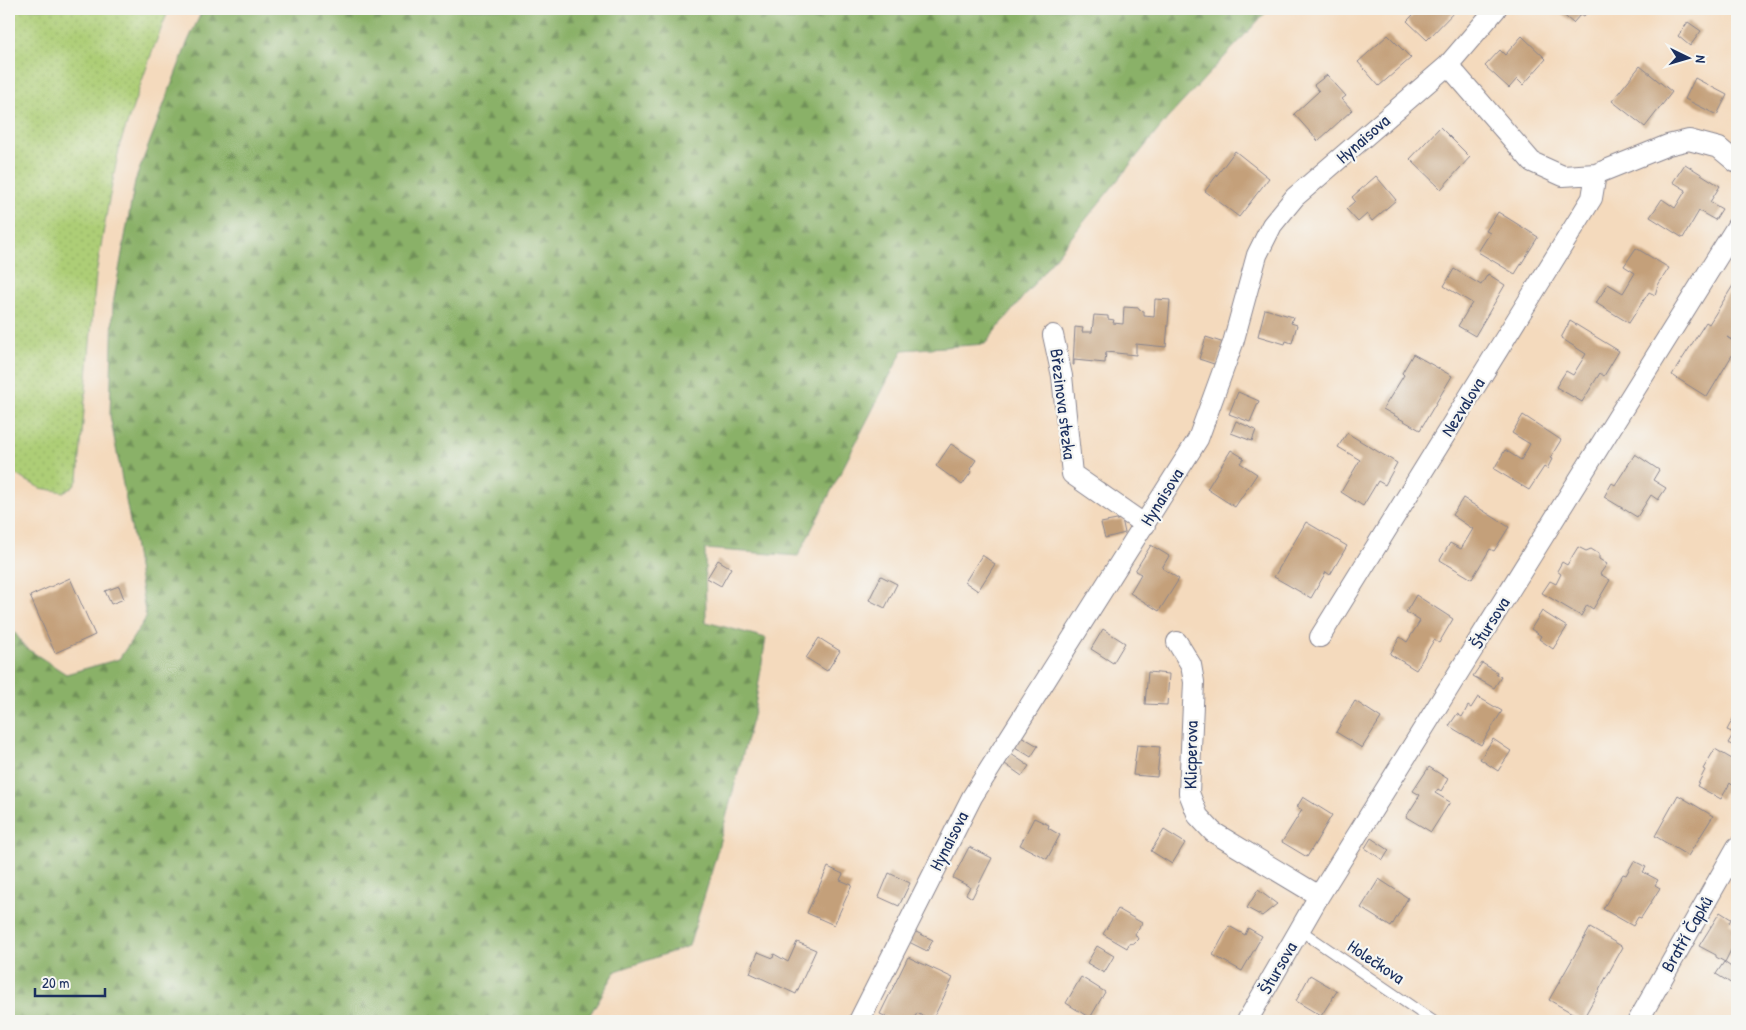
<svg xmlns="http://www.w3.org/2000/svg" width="1746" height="1030" viewBox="0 0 1746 1030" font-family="'Patrick Hand',sans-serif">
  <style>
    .grass { fill: url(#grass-dots); stroke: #647e6a }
    .forest { fill: url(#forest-firs); stroke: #527062 }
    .building { fill: #c4a07a }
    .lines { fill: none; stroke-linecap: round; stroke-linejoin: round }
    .service-casing { stroke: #88848e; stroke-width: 12 }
    .minor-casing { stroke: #88848e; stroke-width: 22 }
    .service { stroke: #fff; stroke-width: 10 }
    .minor { stroke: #fff; stroke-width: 20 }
    .labels { text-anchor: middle; stroke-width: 4.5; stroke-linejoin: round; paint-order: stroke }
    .street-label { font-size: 18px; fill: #1b2f5e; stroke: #f6f6f2 }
  </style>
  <defs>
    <pattern id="grass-dots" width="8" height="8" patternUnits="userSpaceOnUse" patternTransform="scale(1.25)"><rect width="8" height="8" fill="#adce76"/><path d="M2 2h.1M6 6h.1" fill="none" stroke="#94b168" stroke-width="1.8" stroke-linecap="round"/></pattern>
    <pattern id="forest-firs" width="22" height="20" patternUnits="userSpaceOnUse" patternTransform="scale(1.25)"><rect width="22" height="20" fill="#8ab167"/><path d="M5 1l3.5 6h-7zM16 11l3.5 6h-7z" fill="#709058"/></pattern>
  </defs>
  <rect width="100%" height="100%" fill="#f6f6f2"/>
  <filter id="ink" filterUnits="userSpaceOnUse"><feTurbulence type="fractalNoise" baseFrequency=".02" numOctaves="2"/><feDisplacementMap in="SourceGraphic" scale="10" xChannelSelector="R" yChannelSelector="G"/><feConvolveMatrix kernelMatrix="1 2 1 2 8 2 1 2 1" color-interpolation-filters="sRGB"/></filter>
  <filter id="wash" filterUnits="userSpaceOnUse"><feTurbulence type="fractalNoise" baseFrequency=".0096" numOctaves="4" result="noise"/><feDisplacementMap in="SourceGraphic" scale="20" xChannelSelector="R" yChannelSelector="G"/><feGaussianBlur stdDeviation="1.12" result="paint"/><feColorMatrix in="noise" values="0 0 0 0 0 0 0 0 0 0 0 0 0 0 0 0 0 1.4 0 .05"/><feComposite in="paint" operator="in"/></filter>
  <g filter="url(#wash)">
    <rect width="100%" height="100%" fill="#f4dabd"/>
    <path class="grass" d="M9,9H169L152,52L120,144L108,205L96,275L78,479L73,487L64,492L40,488L9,471Z"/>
    <path class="forest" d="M203,9H1269L1167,119L985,344L903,350L798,556L705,549L706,622L766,638L754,712L710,878L689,946L616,971L586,1021H9V625L26,648L66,674L119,659L146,618L135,548L110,416L113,304L135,181L188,41Z"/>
    <g id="blocks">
      <path class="building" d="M1422,9H1457L1427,40L1407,21L1418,10L1420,11Z
        M1565,9H1590L1584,16L1581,14L1573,23L1561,13Z
        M1688,22L1701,31L1690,46L1678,36Z
        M1388,35L1411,58L1379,86L1358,62Z
        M1522,36L1546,59L1523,85L1517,79L1509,88L1485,66L1500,50L1505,55Z
        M1640,66L1672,92L1645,127L1612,101Z
        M1327,75L1346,96L1342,99L1352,110L1318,141L1294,114L1319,91L1314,85Z
        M1695,78L1727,95L1717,115L1685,99Z
        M1440,127L1470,157L1441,189L1410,159Z
        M1235,151L1269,178L1239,217L1205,191Z
        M1685,164L1720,186L1710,202L1722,209L1715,220L1699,211L1683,238L1650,217L1662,199L1675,208L1686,190L1673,182Z
        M1376,176L1396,200L1372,221L1367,214L1358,222L1346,209L1355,201L1352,197Z
        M1498,212L1538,237L1515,274L1478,252L1490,233L1486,231Z
        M1636,248L1669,268L1658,285L1655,295L1649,292L1629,323L1596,303L1608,284L1623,293L1635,273L1624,266Z
        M1454,269L1481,285L1488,274L1505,285L1475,336L1458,326L1472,303L1444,286Z
        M1737,279V343L1727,337L1737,344V347L1707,397L1672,375L1706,322L1709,324Z
        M1155,299L1170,300L1166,347L1136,344V355L1106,352L1105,363L1074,360V365H1073L1075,327L1083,328L1082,332H1092L1094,315L1108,316V319L1114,320L1113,323L1123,324L1124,307L1139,308V310L1144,311V316L1154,317Z
        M1265,309L1293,317L1291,323L1297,325L1292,343L1286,341L1285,344L1258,336Z
        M1570,321L1619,351L1604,376L1600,373L1582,402L1556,387L1566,371L1573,375L1586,354L1561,338Z
        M1206,337L1224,343L1217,365L1199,359Z
        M1413,354L1452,376L1420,430L1383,409L1404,375L1402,373Z
        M1238,392L1259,401L1250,422L1229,414Z
        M1523,415L1561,440L1550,458L1552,459L1547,469L1544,467L1529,490L1494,469L1505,450L1521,460L1530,444L1512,433Z
        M1236,421L1256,430L1252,441L1231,433Z
        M1347,433L1397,463L1385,485L1378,481L1363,506L1341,492L1360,460L1338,447Z
        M951,444L976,460L970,469L972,471L962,485L936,466Z
        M1231,450L1244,458L1240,463L1257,474L1235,507L1207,489Z
        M1635,454L1659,470L1653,480L1666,488L1658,500L1651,495L1637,517L1604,497L1612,483L1615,485Z
        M1463,498L1509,527L1494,551L1490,549L1472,579L1440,560L1450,543L1461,549L1473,529L1452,515Z
        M1122,519L1125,533L1105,538L1101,523Z
        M1306,522L1347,546L1330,575L1326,572L1311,598L1274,577Z
        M1151,545L1169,556L1162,568L1179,579L1159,611L1130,593L1141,574L1135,571Z
        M1578,547L1586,551L1591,549L1599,554V559L1607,564L1600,574L1610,580L1593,609L1587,605L1581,616L1542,593L1550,581L1556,584L1561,574L1557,571L1562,562L1567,565Z
        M982,555L995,564L978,591L965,582Z
        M718,560L731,568L721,586L707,578Z
        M881,576L897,584L885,608L869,600Z
        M70,578L95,635L55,653L30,596Z
        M119,586L124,599L111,604L105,591Z
        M1416,595L1453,619L1439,643L1434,640L1416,670L1390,654L1400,637L1407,642L1420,621L1406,612Z
        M1542,611L1567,627L1553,649L1539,639L1541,636L1531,629Z
        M1103,629L1125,643L1113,663L1091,649Z
        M819,638L840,651L827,671L806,658Z
        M1482,663L1497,672L1496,674L1501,677L1494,688L1473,676Z
        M1148,672L1169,674L1167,705L1145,704Z
        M1478,697L1502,711L1481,745L1449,726L1457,714L1462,717L1468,706L1471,708Z
        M1355,701L1381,718L1362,748L1336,732Z
        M1737,711V748L1728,743L1734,733L1727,730Z
        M1021,736L1038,746L1031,757L1015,747Z
        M1493,739L1511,751L1498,771L1480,759Z
        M1137,745L1160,747L1157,777L1133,775Z
        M1715,749L1737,762V775L1732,785L1730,783L1721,799L1697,786L1705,770L1703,769Z
        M1011,754L1029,766L1022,776L1005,764Z
        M1429,767L1448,779L1441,791L1438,789L1435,793L1450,802L1431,832L1406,817L1420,795L1413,791Z
        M1678,795L1713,816L1688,856L1655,836Z
        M1303,797L1332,815L1307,857L1282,842L1302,810L1297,807Z
        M1034,818L1049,825L1048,828L1060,835L1047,859L1020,845Z
        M1164,830L1185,843L1172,864L1151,851Z
        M1371,838L1389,850L1383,860L1365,848Z
        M969,847L992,858L972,898L966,894L970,887L953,878Z
        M1634,861L1646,867L1643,872L1658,880L1655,885L1660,888L1641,918L1638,917L1633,926L1603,909L1623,874L1626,875Z
        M828,867L843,874L840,880L852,885L834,925L807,913Z
        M889,873L910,883L899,906L879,897Z
        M1379,879L1408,898L1391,927L1361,908Z
        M1258,890L1277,904L1262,916L1247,908Z
        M1118,909L1142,923L1135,934L1138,939L1134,943L1129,944L1127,948L1103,934Z
        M1720,912L1731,919L1729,923L1736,927L1731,934L1737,938L1725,962L1716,957V955L1699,946Z
        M1229,926L1245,935L1248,928L1262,936L1242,971L1213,955Z
        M1590,928L1623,947L1583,1019L1549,1000Z
        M914,931L933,940L927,951L909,942Z
        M797,942L816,950L796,994L750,973L758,952L773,958L774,954L788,962Z
        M1097,946L1114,956L1104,973L1087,963Z
        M908,957L953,978L932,1021L917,1013L913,1021H896L880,1014Z
        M1724,962L1737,971V987L1716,974Z
        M1310,975L1337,991L1321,1016L1296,1001Z
        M1081,977L1105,992L1090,1018L1066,1003Z"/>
    </g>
  </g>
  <g filter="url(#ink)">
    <use href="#blocks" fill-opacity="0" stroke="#88848e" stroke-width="1"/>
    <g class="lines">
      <g class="service-casing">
        <path id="service" d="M1300,930L1433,1021"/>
      </g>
      <g class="minor-casing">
        <path id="minor" d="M1448,65L1532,162L1563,176L1596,174L1668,145L1689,140L1719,148L1737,163
          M1053,335L1062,376L1072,474L1145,525
          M1320,637L1592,198L1596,174
          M1177,642L1191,665L1194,682L1189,793L1198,816L1213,832L1319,896
          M859,1021L972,797L1198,439L1233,343L1257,255L1272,225L1295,197L1448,65L1496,9
          M1247,1021L1319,896L1737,226
          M1638,1021L1737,847"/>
      </g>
      <use href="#service" class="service"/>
      <use href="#minor" class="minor"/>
    </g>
  </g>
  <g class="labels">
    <g class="street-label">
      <text transform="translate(1363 139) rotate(-41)" y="6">Hynaisova</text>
      <text transform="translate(1063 404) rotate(83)" y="6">Březinova stezka</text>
      <text transform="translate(1463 407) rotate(-58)" y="6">Nezvalova</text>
      <text transform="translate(1162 497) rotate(-58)" y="6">Hynaisova</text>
      <text transform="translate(1490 623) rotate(-58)" y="6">Štursova</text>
      <text transform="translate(1191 755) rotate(-89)" y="6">Klicperova</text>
      <text transform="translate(949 841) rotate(-63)" y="6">Hynaisova</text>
      <text transform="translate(1687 934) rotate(-60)" y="6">Bratří Čapků</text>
      <text transform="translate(1376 962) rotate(34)" y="6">Holečkova</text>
      <text transform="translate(1278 968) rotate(-60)" y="6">Štursova</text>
    </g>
  </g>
  <rect width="1746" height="1030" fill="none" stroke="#f6f6f2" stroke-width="30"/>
  <g transform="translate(1688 58) rotate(95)" stroke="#f6f6f2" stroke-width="4" paint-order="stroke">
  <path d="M0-4L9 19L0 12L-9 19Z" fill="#1b2f5e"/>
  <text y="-8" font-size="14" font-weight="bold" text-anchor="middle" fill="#1b2f5e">N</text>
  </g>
  <path d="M35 988v8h70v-8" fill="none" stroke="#1b2f5e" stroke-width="2.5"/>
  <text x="42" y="988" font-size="15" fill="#1b2f5e" stroke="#f6f6f2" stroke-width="4" paint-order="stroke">20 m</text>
</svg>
